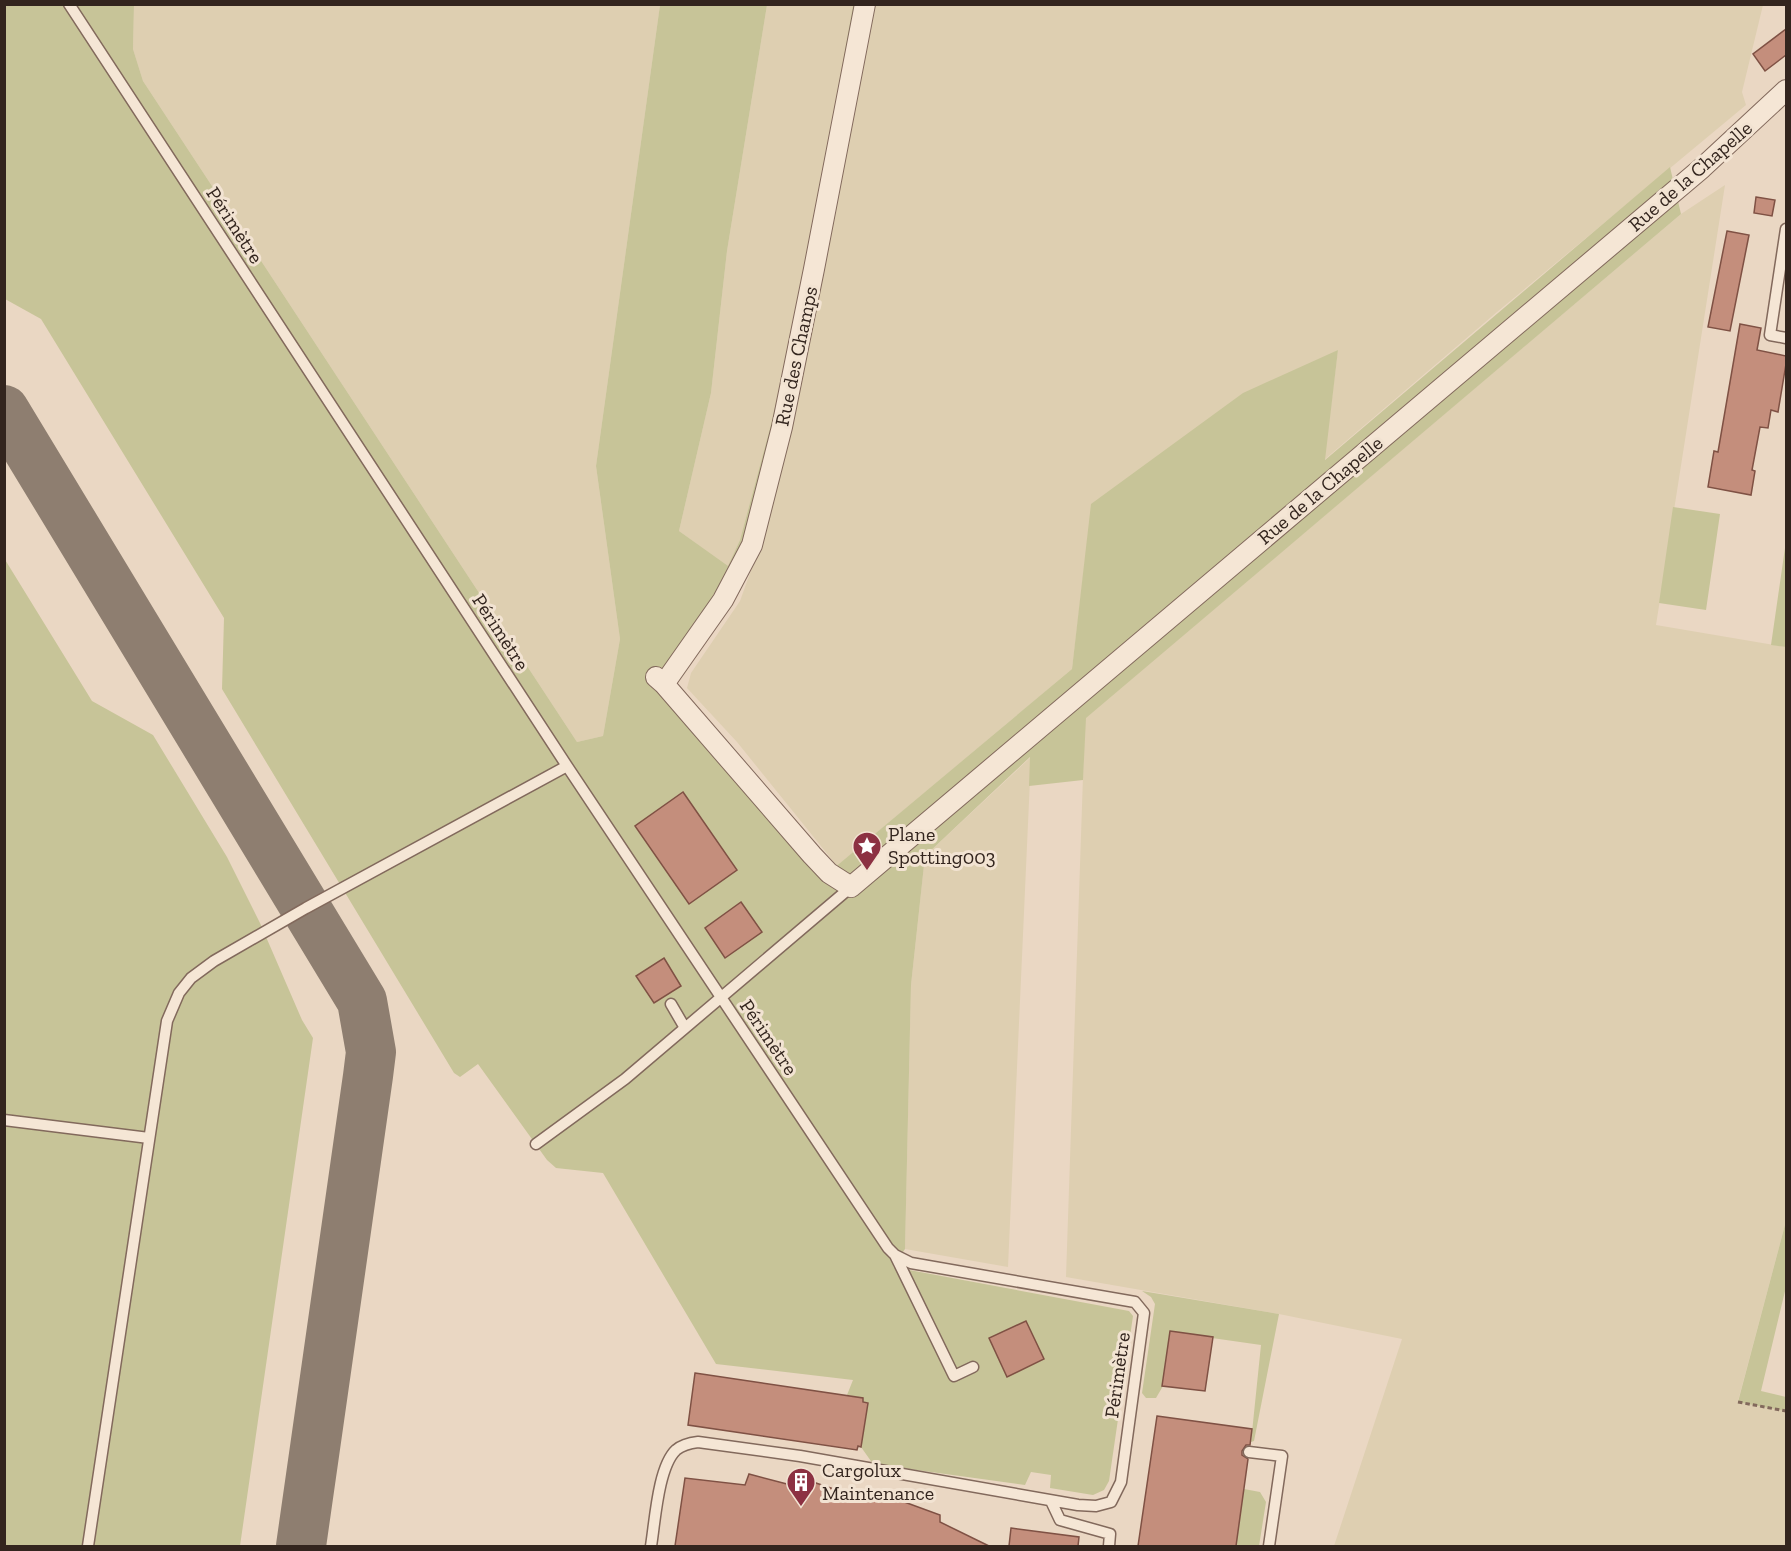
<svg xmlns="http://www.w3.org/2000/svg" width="1791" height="1551" viewBox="0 0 1791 1551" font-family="'Zilla Slab',serif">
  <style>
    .farmland { fill: #decfb1 }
    .green { fill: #c7c498 }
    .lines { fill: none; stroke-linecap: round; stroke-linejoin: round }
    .taxiway { stroke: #8e7e70; stroke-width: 50 }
    .building { fill: #c48e7c; stroke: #7f5144; stroke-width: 1.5 }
    .lane-casing { stroke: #82695c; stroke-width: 13 }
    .street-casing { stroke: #82695c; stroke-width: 22 }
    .path { stroke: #82695c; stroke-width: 3; stroke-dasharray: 4.5 3; stroke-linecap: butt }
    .lane { stroke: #f5e6d5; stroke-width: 10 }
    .street { stroke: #f5e6d5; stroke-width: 20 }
    .labels { text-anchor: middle; stroke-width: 6; stroke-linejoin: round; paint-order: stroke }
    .street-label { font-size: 20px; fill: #33251e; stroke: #f2e3d2 }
    .poi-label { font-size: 20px; fill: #33251e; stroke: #f2e3d2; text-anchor: start }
  </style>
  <rect width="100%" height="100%" fill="#ead7c3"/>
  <path class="farmland" d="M134,5H660L596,466L620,639L603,736L577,742L143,81L133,49Z
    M767,5H853L801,294L771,424L740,540L728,567L679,531L711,393L727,251Z
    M874,5H1763L1742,92L1746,105L1497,312L1324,460L1338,350L1092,504L1072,669L837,866L737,742L687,688L691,673L740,601L759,548L786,454Z
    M1725,185L1656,625L1786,647V1221L1738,1401L1786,1411V1546H1334L1402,1339L1279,1314L1066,1277L1085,718L1681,214Z
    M1031,757L1008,1267L905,1249L911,985L925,856Z"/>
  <path class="green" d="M5,5H134L133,49L143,81L577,742L603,736L620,639L596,466L660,5H767L727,251L711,393L679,531L728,566L740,540L771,424L801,294L853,5H858L820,217L746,542L725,582L671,661L670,703L821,879L1072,669L1091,504L1243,393L1338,350L1325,460L1670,167L1681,214L1086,718L1083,780L1029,786L1030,757L925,856L911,985L905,1249L893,1267L1129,1311L1133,1316L1109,1481L1104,1490L1093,1495L1050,1488L1051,1475L1031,1472L1025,1485L873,1464L861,1447L868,1403L863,1402V1398L847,1395L853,1380L716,1364L603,1173L556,1168L547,1160L478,1064L460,1077L454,1073L222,689L224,618L41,319L5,299Z
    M1673,507L1720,514L1706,610L1659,603Z
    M1786,541V647L1771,645Z
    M4,558L92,701L153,735L227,857L260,923L302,1020L313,1038L240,1546H5Z
    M1786,1221V1287L1761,1391L1786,1397V1411L1738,1402Z
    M1142,1291L1279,1314L1254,1441L1251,1442L1261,1345L1170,1332L1163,1386L1156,1398H1146L1142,1393L1155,1304L1151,1297Z
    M1244,1489L1260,1492L1266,1502L1259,1546H1236Z"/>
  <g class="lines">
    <path class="taxiway" d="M4,410L362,1001L371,1052L368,1076L301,1546"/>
  </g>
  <path class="building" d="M1786,29V55L1765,71L1753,54Z
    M1756,197L1775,200L1772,216L1754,213Z
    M1727,231L1749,235L1730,331L1708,327Z
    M1740,324L1761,328L1757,350L1786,356V364L1778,412L1771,410L1768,428L1760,427L1752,470L1755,471L1751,495L1708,487L1714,451L1718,452Z
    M683,792L737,870L689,904L635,826Z
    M741,902L762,932L725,958L705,928Z
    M664,958L681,986L654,1003L636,976Z
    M1026,1321L1044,1359L1007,1377L989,1338Z
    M1170,1331L1213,1337L1205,1391L1162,1386Z
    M695,1373L863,1398V1402L868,1403L861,1447L858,1446L857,1450L688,1425Z
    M1157,1416L1252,1429L1250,1445H1246L1242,1451V1455L1248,1459L1236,1546H1138Z
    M749,1474L810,1490L813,1482L872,1502L877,1492L940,1515V1522L989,1546H675L685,1478L745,1485Z
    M1011,1528L1079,1537L1078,1546H1009Z"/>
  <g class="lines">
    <g class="lane-casing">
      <path id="lane" d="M69,4L567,766L888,1248L895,1255L911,1263L1135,1302L1144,1313L1121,1482L1111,1502L1096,1506L1078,1505L800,1456L698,1442C690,1443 682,1445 676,1450C658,1467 655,1522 651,1546
        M1786,229L1770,335L1786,338
        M671,1004L685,1028
        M4,1120L149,1138
        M536,1144L625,1079L851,887
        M895,1255L954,1376L973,1367
        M1249,1452L1282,1456L1269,1546
        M1051,1501L1060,1520L1110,1534L1109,1546
        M88,1546L167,1021L179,993L191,978L214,961L306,908L567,766"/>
    </g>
    <g class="street-casing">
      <path id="street" d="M656,677L664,684L812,855L829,873L851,887L1702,168L1786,90
        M664,684L723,600L752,545L782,427L814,269L865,4"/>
    </g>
    <path class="path" d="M1738,1402L1786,1411"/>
    <use href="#lane" class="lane"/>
    <use href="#street" class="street"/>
  </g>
  <defs>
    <g id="sight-pin" transform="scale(1.5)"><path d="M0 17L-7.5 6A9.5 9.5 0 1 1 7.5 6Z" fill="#8c3142" stroke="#f2e3d2"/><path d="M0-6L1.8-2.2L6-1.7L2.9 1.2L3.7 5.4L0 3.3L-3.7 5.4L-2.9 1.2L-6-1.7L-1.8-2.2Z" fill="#fff"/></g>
    <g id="building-pin" transform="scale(1.5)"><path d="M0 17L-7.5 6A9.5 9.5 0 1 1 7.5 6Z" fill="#8c3142" stroke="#f2e3d2"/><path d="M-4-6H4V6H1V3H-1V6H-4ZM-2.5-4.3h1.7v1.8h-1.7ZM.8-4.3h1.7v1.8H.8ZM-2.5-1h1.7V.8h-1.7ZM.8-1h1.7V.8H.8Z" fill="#fff"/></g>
  </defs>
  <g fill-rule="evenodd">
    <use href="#sight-pin" x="867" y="846"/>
    <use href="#building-pin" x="801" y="1482"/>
  </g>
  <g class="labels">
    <g class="street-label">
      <text transform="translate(1690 176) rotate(-41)" y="7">Rue de la Chapelle</text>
      <text transform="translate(235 225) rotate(57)" y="7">Périmètre</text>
      <text transform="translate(796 356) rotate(-78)" y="7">Rue des Champs</text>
      <text transform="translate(1320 490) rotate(-40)" y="7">Rue de la Chapelle</text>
      <text transform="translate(501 632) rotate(57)" y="7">Périmètre</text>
      <text transform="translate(769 1037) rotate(56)" y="7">Périmètre</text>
      <text transform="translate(1117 1375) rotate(-82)" y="7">Périmètre</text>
    </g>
    <g class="poi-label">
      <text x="888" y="841">Plane<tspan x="888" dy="23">Spotting003</tspan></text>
      <text x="822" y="1477">Cargolux<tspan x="822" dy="23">Maintenance</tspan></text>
    </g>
  </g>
  <rect width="1791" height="1551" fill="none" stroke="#33251e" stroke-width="12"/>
</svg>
